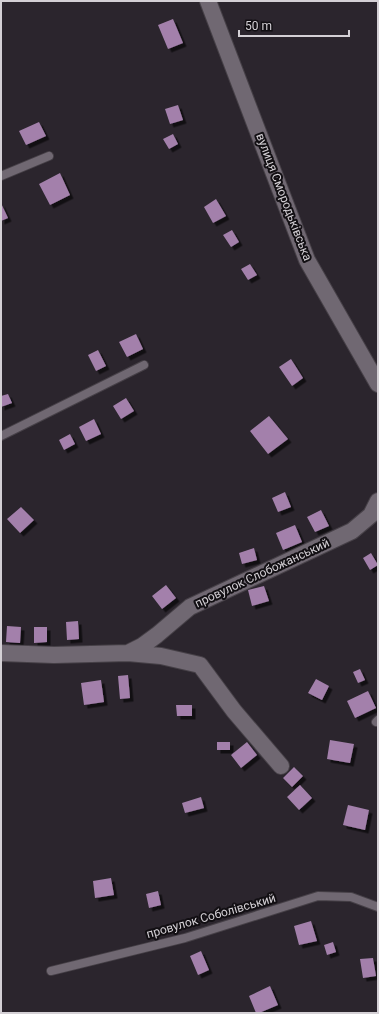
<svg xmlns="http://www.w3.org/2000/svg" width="379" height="1014" viewBox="0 0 379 1014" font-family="Roboto,sans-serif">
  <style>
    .building { fill: #a380ab; filter: url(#shadow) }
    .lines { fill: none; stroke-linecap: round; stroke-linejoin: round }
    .lane-casing { stroke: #464047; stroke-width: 10 }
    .street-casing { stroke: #464047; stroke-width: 18 }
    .lane { stroke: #706872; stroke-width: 8 }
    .street { stroke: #706872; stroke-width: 16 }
    .labels { text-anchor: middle; stroke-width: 4; stroke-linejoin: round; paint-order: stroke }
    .street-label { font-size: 12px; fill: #d4d0d5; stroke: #120f13 }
  </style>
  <defs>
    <filter id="shadow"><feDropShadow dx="3.5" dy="3.5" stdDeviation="0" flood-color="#0009"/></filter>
  </defs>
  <rect width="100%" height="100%" fill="#2b252d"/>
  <path class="building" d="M173,19L183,43L168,49L158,25Z
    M178,105L183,120L170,124L165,109Z
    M39,122L46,136L26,145L19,131Z
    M173,134L178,144L169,149L163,139Z
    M60,173L70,195L50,205L39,184Z
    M216,199L226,216L213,223L204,207Z
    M1,203L8,218L1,221Z
    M232,230L239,242L231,247L223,235Z
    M250,264L257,275L248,280L241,269Z
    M136,334L143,349L127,357L119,342Z
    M98,350L106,366L96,371L88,355Z
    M291,359L303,378L292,386L279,367Z
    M8,394L12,403L1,407V396Z
    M126,398L134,411L121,419L113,406Z
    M269,416L288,439L268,454L250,431Z
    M94,419L101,434L86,441L79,427Z
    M70,434L75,444L64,450L59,440Z
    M285,492L291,507L278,512L272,498Z
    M21,507L34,520L20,533L7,519Z
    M321,510L329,526L315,532L307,517Z
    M295,525L302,542L283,550L276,533Z
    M254,548L257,560L242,564L239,553Z
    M371,553L378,565L370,570L363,558Z
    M166,585L176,598L162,609L152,596Z
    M264,586L269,601L252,606L248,590Z
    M78,621L79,639L67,640L66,622Z
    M7,626L21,627L20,643L6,642Z
    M34,627H47V642L34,643Z
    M360,669L365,680L358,683L353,672Z
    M128,675L130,698L120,699L118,676Z
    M316,679L329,686L322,700L308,693Z
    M101,680L104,702L84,705L81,683Z
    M368,691L376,708L355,718L347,701Z
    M176,705H192V716H177Z
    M330,740L354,744L350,763L327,759Z
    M217,742H230V750H217Z
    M247,742L257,755L241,768L231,755Z
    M294,767L303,776L292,787L283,778Z
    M300,785L312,798L299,810L287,797Z
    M201,797L204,808L185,813L182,803Z
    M348,805L369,810L365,830L343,825Z
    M111,878L114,895L95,898L93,881Z
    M158,891L161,905L149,908L146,894Z
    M311,921L317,941L299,945L294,926Z
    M333,942L336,952L327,955L324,945Z
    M201,951L209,970L198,975L190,956Z
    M373,958L376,976L363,978L360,959Z
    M270,986L278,1005L259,1013H256L249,996Z"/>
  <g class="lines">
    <g class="lane-casing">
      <path id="lane" d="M1,176L49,156
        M1,436L144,365
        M376,722L378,720
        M51,971L185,938L318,896L351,897L378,907"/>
    </g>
    <g class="street-casing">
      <path id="street" d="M208,1L307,260L378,384
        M1,653L54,655L128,653L142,646L157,635L190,607L352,531L371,515L378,501
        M128,653L161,656L200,665L234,711L281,766"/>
    </g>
    <use href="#lane" class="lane"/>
    <use href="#street" class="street"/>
  </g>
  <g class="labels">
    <g class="street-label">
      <text transform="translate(284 197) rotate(69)" y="4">вулиця Смородьківська</text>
      <text transform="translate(262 573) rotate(-25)" y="4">провулок Слобожанський</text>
      <text transform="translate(211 916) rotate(-16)" y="4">провулок Соболівський</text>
    </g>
  </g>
  <rect width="379" height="1014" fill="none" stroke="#d4d0d5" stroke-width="4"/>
  <path d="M239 30v6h110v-6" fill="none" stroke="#d4d0d5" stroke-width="2"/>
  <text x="245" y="30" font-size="12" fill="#d4d0d5" stroke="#120f13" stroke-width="3" paint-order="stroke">50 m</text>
</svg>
